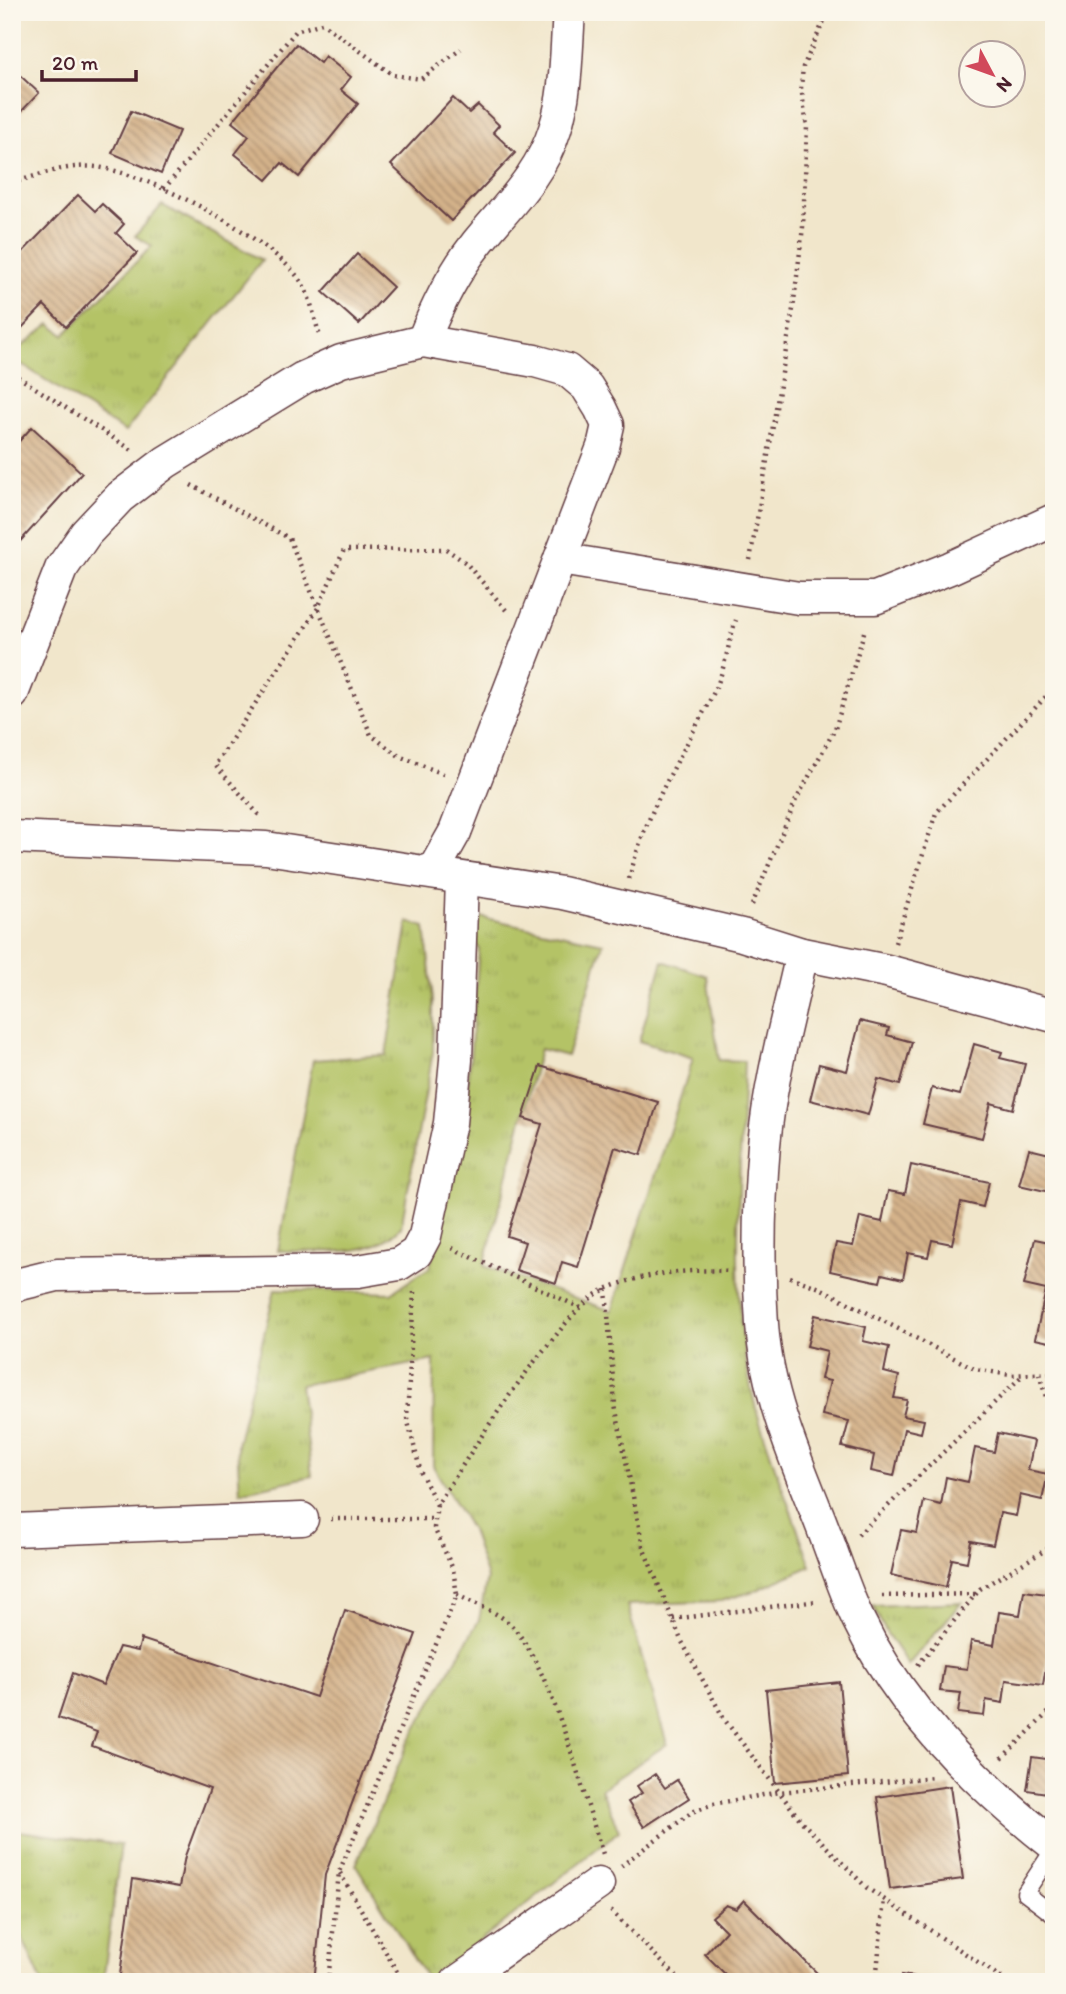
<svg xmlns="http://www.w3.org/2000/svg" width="1066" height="1994" font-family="Itim,sans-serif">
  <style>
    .park { fill: url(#park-tufts); stroke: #7f7148; stroke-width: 2 }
    .building { fill: url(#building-back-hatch) }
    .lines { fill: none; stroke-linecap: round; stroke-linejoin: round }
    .service-casing { stroke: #633d43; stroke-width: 19 }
    .minor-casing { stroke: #633d43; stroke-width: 35 }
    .path { stroke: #633d43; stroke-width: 4.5; stroke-dasharray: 2 5; stroke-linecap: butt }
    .service { stroke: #fff; stroke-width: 16 }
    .minor { stroke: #fff; stroke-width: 32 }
  </style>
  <defs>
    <pattern id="park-tufts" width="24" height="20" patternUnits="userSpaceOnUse" patternTransform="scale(1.75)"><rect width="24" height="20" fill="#b4c366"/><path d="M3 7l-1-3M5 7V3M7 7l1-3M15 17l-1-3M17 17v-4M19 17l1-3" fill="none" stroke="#9ca759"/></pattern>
    <pattern id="building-back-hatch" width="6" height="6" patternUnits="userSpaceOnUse" patternTransform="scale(1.75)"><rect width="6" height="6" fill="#d4b28a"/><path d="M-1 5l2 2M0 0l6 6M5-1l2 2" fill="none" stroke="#ae9071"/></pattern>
  </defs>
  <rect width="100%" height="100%" fill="#fbf7ec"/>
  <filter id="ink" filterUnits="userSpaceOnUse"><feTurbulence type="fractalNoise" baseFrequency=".0143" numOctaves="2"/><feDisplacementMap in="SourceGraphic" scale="14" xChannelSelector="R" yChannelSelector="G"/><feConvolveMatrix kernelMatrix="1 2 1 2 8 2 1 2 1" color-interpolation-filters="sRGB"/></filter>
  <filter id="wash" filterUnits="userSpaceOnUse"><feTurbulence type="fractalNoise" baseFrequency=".00686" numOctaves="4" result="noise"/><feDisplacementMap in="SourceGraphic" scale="28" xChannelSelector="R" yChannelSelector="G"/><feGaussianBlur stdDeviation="1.57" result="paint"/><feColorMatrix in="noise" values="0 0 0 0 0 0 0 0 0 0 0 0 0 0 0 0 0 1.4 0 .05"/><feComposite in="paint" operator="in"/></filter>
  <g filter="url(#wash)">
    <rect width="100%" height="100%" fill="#f1e6cb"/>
    <g class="park">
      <path d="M162,205l100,55 -137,172 -113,-74v-4l38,-30 14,11 88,-89 -17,-10z"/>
      <path d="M480,917l123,26 -36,113 -27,-7 -56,217 128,45 81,-253 -54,-17 24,-80 44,15 12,84 25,1c-3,110 -17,237 11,344 15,54 37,108 56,161l-54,24 -36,11 -94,4 40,139 -66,45 18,42 -190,151 -73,-117 53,-124 70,-121 8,-42 -16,-48 -38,-64 1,-106 -134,25 12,91 -72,16 -3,-47 38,-156 116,4 39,-26 34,-135 15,-182 -7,-19z"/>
      <path d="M408,922l17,5 8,73v52l-32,175c-29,33 -83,23 -123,24l35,-191 73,-5z"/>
      <path d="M962,1602l-54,63 -22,-33 -13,-26z"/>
      <path d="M12,1830l109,15 -18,137h-61l-30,-67z"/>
    </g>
    <g id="blocks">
      <g class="building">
        <path d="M296,44l24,19 5,-7 26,21 -10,13 17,14 -59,73 -17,-14 -15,17 -32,-26 14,-18 -17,-14z"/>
        <path d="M12,68l27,25 -21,22 -6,-5z"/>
        <path d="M453,98l16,15 9,-8 21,20 -6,7 22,21 -64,68 -60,-56z"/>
        <path d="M131,111l48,20 -18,43 -49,-21z"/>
        <path d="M78,195l17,16 7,-7 22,20 -8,9 21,20 -71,74 -22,-22 -30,31 -2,-58 5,-5 -5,-10z"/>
        <path d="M357,254l36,33 -34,37 -36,-32z"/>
        <path d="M32,427l50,46 -66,73 -4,-3v-94z"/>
        <path d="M860,1021l29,7 -2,7 25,7 -12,43 -22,-6 -10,36 -58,-15 9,-36 28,7z"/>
        <path d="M974,1044l28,8 -2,6 25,6 -12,45 -22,-6 -9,35 -59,-14 9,-36 28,7z"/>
        <path d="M540,1066l118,36 -17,53 -26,-8 -37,120 -16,-5 -6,21 -40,-13 9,-28 -18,-6 35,-112 -19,-6z"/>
        <path d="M1029,1149l25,6v38l-35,-8z"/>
        <path d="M911,1165l78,17 -6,25 -22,-5 -9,42 -20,-4 -4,17 -20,-4 -5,26 -21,-5 -2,8 -50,-11 6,-28 17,3 7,-29 22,5 6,-31 17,3z"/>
        <path d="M1035,1239l19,4v100l-19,-4 11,-49 -22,-5z"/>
        <path d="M815,1315l51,12 -3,14 26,6 -5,25 15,4 -5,22 13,2 -4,16 21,4 -3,13 -17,-4 -10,47 -23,-5 3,-16 -32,-8 7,-26 -27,-6 8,-34 -9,-2 6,-28 -20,-5z"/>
        <path d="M998,1433l36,8 -6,29 20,4 -6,26 -22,-5 -4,21 -16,-3 -7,32 -22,-4 -4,21 -15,-3 -6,28 -55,-12 10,-45 16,3 7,-32 17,4 5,-28 22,5 7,-34 19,4z"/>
        <path d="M1024,1591l30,4v55l-5,-1 -6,36 -37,-5 -3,23 -17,-3 -2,16 -26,-3 3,-20 -21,-2 4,-25 23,3 4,-28 23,4 5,-33 21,3z"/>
        <path d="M345,1610l71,24 -91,241 -11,107h-195l14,-103 46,8 6,-31 25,-67 -118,-43 5,-14 -39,-14 15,-45 30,12 16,-38 19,4 3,-12 175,58z"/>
        <path d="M839,1682l9,94 -73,7 -9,-93z"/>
        <path d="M1032,1757l22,3v34l-27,-4z"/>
        <path d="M655,1774l10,14 12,-8 12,18 -45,29 -16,-25 14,-9 -5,-7z"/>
        <path d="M950,1786l13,93 -73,10 -13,-92z"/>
        <path d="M744,1900l82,82h-93l-28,-28 21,-23 -14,-14 14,-12 10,4z"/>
        <path d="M902,1975l35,5v2h-36z"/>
      </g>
    </g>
  </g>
  <g filter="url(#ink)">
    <use href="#blocks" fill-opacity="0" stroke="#633d43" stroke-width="2"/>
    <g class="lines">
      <defs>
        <path id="service" d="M1054,1849l-29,44 29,22"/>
        <g id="minor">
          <path d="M423,341c14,-35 30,-68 54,-98 29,-36 64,-68 78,-114 12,-37 11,-78 14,-117"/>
          <path d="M560,559l239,39h76l75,-30 104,-48"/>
          <path d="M12,694l49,-125 25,-36 34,-36 46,-35 137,-84 38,-17 82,-20 112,20 32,9 20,17 13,21 8,17 -5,22 -148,385 -22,39"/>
          <path d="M12,837l254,11 296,45 180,42 60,19 85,17 167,45"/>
          <path d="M802,954c-14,63 -32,126 -38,191 -5,58 -6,121 -2,179 4,63 29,125 52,182 16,37 27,77 44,113 43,90 118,165 196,226"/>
          <path d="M12,1286l45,-11 301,-4 41,-7 17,-11 9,-17 25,-113 6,-63 6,-181"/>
          <path d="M12,1530l290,-11"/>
          <path d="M457,1982l141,-98"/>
        </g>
      </defs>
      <use href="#service" class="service-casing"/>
      <use href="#minor" class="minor-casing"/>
      <g class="path">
        <path d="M12,183c27,-8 55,-19 84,-16 52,6 175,71 204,113 11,15 14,39 20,56"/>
        <path d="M164,189l132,-158 26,-8 71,52 28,4 40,-30"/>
        <path d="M12,373l120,77"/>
        <path d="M191,485l98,53 82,197 28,21 47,19"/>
        <path d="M750,560l43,-251 10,-82 4,-101 -6,-39 2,-20 25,-55"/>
        <path d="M259,815l-44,-50 103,-157 26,-58 102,-1 20,14 40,47"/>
        <path d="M629,879c19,-74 52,-121 85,-187 11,-22 14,-49 22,-72"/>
        <path d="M752,905l44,-105 39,-71 30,-100"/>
        <path d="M895,943l41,-130 118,-125"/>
        <path d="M452,1248l129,60"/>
        <path d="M790,1277l30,11 155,81 35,6 44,-2"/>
        <path d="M606,1289l9,116 28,142 38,93 43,79 78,103 65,66 141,94"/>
        <path d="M414,1292l-7,126 14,55 16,32"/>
        <path d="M1039,1374l15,49"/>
        <path d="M331,1519h104"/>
        <path d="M858,1535l165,-160"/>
        <path d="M457,1595c16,8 38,16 52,28 42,40 74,172 94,231"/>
        <path d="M882,1596l94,-2"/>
        <path d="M673,1619l145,-18"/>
        <path d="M918,1665l62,-76 74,-44"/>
        <path d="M1002,1758l52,-51"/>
        <path d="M621,1866l71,-54 21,-8 67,-12 154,-15"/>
        <path d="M340,1873l63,109"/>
        <path d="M611,1911l71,71"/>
        <path d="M328,1982l11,-110 118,-277 -4,-26 -19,-41 3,-23c39,-60 73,-116 120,-171 13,-16 31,-38 51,-46 37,-15 82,-19 121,-17"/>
        <path d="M876,1982l8,-83"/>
      </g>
      <use href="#service" class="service"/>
      <use href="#minor" class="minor"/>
    </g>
  </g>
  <rect width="1066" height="1994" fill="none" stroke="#fbf7ec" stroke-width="42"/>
  <g transform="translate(992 74) rotate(131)"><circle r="33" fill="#fbf7ec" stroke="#b4a19f" stroke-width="2"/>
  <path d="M0-5L12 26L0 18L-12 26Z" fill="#d1495b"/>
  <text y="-10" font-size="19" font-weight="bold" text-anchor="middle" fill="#4a1f2b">N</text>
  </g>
  <path d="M42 70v10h94v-10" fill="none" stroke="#4a1f2b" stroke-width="3.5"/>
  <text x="52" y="70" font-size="21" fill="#4a1f2b" stroke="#fbf7ec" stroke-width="5" paint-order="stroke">20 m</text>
</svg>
